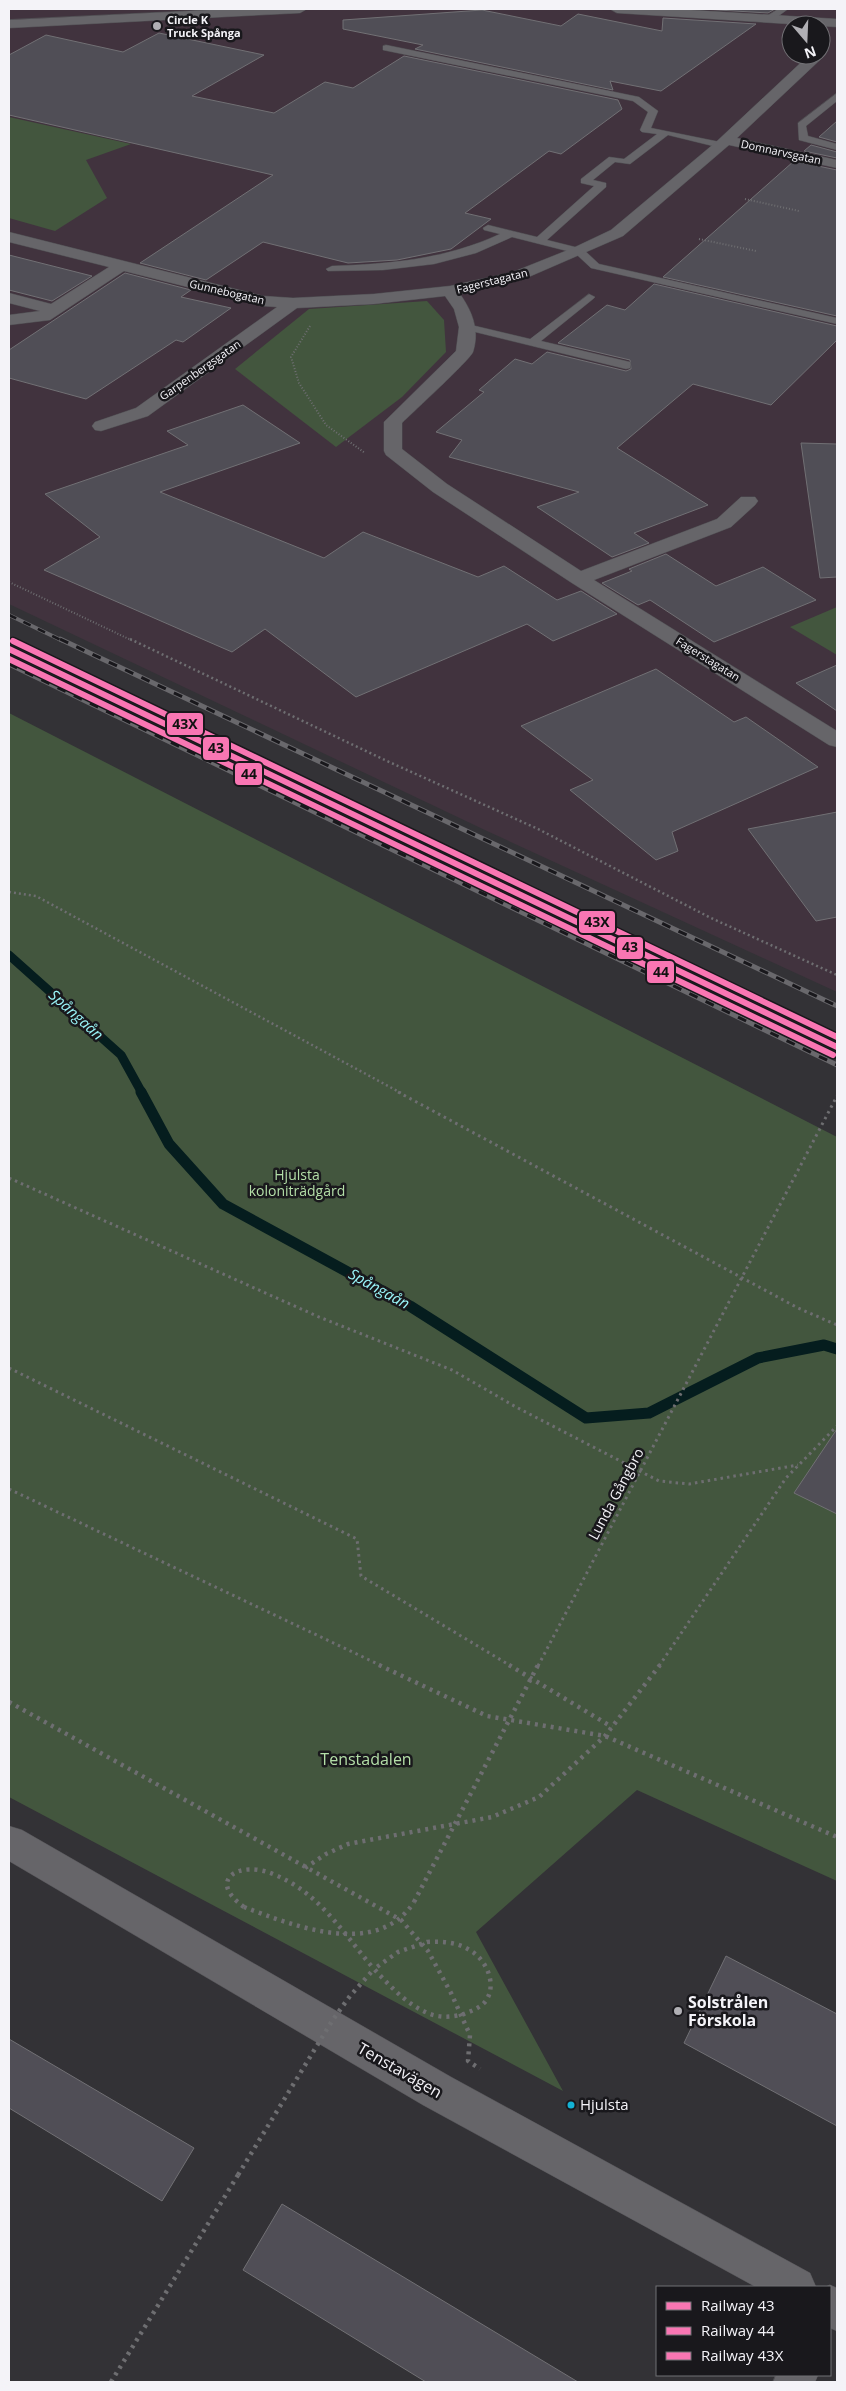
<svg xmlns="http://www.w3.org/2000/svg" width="846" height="2391" font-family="'Open Sans',sans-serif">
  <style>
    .industrial { fill: #41333e; fill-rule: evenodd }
    .green { fill: #43563e }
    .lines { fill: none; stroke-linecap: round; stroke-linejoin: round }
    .stream-far1 { stroke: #051d1e; stroke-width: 9 }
    .stream { stroke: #051d1e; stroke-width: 11 }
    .building { fill: #504e56; stroke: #717074 }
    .service-casing { stroke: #4f4e52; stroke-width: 1 }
    .minor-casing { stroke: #4f4e52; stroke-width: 1 }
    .tertiary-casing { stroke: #4f4e52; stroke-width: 1 }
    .path-far3 { stroke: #6e6e71; stroke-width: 2; stroke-dasharray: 1 2; stroke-linecap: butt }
    .path-far2 { stroke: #6e6e71; stroke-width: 2.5; stroke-dasharray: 2 3; stroke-linecap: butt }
    .path-far1 { stroke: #6e6e71; stroke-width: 3; stroke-dasharray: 2.5 4; stroke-linecap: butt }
    .path { stroke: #6e6e71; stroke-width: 4.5; stroke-dasharray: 3 5; stroke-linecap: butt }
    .service { fill: #666569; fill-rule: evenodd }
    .minor { fill: #666569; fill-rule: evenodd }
    .tertiary { fill: #666569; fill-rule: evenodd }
    .rail-far1-casing { stroke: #69686c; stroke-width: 4 }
    .rail-casing { stroke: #69686c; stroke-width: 5 }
    .rail-far1 { stroke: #19181c; stroke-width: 2.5; stroke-dasharray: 8; stroke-linecap: butt }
    .rail { stroke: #19181c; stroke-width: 3; stroke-dasharray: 9; stroke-linecap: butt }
    .path-bridge-far1 { stroke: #6e6e71; stroke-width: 3; stroke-dasharray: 2.5 4; stroke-linecap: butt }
    .path-bridge { stroke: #6e6e71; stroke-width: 4.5; stroke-dasharray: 3 5; stroke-linecap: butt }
    .rail-1-casing { stroke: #19181c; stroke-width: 9 }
    .rail-2-casing { stroke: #19181c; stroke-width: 9 }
    .rail-3-casing { stroke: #19181c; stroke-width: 9 }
    .rail-1 { stroke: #f976b3; stroke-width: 6 }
    .rail-2 { stroke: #f976b3; stroke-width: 6 }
    .rail-3 { stroke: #f976b3; stroke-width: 6 }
    .poi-dot { fill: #b0afb4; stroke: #19181c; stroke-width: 2 }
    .bus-dot { fill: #13b2d5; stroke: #19181c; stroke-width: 2 }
    .labels { text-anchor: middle; stroke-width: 5; stroke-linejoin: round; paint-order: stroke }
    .far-poi-label { font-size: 11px; font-weight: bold; fill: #f4f3f8; stroke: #19181c; text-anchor: start }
    .far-street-label { font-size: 11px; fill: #f4f3f8; stroke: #19181c }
    .park-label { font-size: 14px; fill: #b4dfa8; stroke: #19181c }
    .street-label { font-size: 14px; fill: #f4f3f8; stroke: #19181c }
    .water-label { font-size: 15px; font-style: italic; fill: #99f4f8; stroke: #19181c }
    .near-bus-label { font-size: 15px; fill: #f4f3f8; stroke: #19181c; text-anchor: start }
    .near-park-label { font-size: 16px; fill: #b4dfa8; stroke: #19181c }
    .near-poi-label { font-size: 16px; font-weight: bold; fill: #f4f3f8; stroke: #19181c; text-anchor: start }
    .near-street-label { font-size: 16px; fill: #f4f3f8; stroke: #19181c }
    .line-badge { stroke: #19181c; stroke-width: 2 }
    .pale-badge-label { font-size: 14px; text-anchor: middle; font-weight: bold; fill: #111 }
  </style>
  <rect width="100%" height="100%" fill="#333236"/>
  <path class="industrial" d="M9,9h828v983l-350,-161 -478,-227zM791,25h30v30h-30z"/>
  <g class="green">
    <path d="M9,117l122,27 -45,16 21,38 -52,33 -46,-13z"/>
    <path d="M427,301l17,19 2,32 -44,45 -66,50 -101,-78 74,-60z"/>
    <path d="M837,607v48l-47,-28z"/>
    <path d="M9,713l828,424v744l-200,-91 -161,142 87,159 -554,-294z"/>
  </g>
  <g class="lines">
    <path class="stream-far1" d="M9,955l112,100 21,38"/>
    <path class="stream" d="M141,1092l28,52 54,60 187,102 176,112 63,-5 109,-55 66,-13 13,4"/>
  </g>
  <g class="building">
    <path d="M701,9h74l-7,4z"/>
    <path d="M482,10l79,16 17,-12 84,17 1,-13 93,6 -95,67 -51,-10 3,9 -198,-41 8,-4 -80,-16v-9z"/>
    <path d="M159,33l105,22 -72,41 82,17 51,-31 28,6 51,-32 214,44 4,9 -61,45 -12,-3 -84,62 26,6 -40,30 -54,11 -49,3 -85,-21 -57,38 -66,-17 133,-88 -264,-60v-60l37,-20 77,17z"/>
    <path d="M837,121v21l-18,-5z"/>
    <path d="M811,145l26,7v6l-33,-7z"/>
    <path d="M794,161l43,9v146l-174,-39z"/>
    <path d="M9,255l83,21 -40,25 -43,-11z"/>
    <path d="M125,273l66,17 -10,7 50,11 -48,34 -7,-2 -90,59 -77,-21v-28z"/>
    <path d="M654,284l183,42v14l-66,65 -78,-21 -76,64 91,57 -74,28 15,10 -37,14 -75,-50 42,-15 -130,-35 13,-17 -26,-8 48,-40 -5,-2 36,-31 17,5 15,-12 79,19 5,-2 -1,-9 -72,-17 49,-38 18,5z"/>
    <path d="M243,405l57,38 -140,49 164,66 39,-26 115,45 26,-11 53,34 24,-9 36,23 -64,27 -26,-17 -171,73 -91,-68 -33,23 -188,-82 56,-33 -55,-43 143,-49 -21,-14z"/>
    <path d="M801,443l36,1v133l-17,1z"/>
    <path d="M666,554l50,32 47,-19 53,33 -102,42 -64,-42 -12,5 -36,-22 30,-12 -3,-2z"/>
    <path d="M837,665v46l-41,-28z"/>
    <path d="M656,669l78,53 12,-5 72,50 -146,65 6,19 -22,9 -86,-70 23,-10 -72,-54z"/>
    <path d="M837,812v105l-21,4 -68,-92z"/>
    <path d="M837,1429v85l-43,-21z"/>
    <path d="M726,1956l111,58v112l-153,-83z"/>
    <path d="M9,2039l185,109 -32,53 -153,-93z"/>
    <path d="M282,2204l296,178h-152l-183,-112z"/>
  </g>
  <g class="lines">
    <defs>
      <g id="service">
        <path d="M778,9h10l-15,11h-6v-4z"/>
        <path d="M386,45l253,52 19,14 -7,17 74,15 1,2 -5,3 -53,-13 -38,29 -15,-2 -22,18 13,3v4l-59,53 36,9 16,15 238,54v6l-246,-56 -16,-15 -63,-16 -36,16 -42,11 -51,6 -55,1 -2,-2 6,-3c59,-2 114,-7 168,-32l-16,-4 -1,-2 5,-3 49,12 57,-51 -13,-3v-4l28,-22 15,2 33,-25 -15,-2 -2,-2 8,-18 -15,-11 -250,-51v-4z"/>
        <path d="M837,93v8l-31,25 2,10 29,8v6l-38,-10 -1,-17z"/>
        <path d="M589,294l6,3 -2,2 -52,42 89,21v6l-4,1 -159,-39 -6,-3 6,-3 63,15z"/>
      </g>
      <g id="minor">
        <path d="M229,9h78l-7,4 -291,15v-8z"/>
        <path d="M610,9h65l162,10v8l-220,-14z"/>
        <path d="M822,52l2,3 -2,3 -85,80 100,22v8l-108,-23 -106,91 -99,43 -64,15c12,17 20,36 13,58 -4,9 -60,60 -71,71v26l45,35 134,87 136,-52 24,-22h14l3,4 -3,4 -24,22 -137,53 243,151v16l-8,-2 -257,-162 -139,-91 -47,-37 -2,-4v-29l72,-71 3,-24 -5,-18 -9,-13 -71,8 -77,4 -149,108 -47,15 -6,-1 -3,-4 3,-4 41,-14 141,-101 -14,-1 -139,-35 -74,49 -41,5v-10l31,-4 -31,-8v-10l42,11 58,-37 -100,-25v-10l254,64 30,2 81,-4 76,-8 63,-14 60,-24 38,-18 105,-88 93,-87h12z"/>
        <path d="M776,2375h42l-3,7h-42z"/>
      </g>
      <g id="tertiary">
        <path d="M9,1826l13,4 429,247 359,196 6,14h-60l-333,-182 -414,-244z"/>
        <path d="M830,2285l7,3v43l-7,-3v-41h-4z"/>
      </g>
    </defs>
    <use href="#service" class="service-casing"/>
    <use href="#minor" class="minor-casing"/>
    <use href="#tertiary" class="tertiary-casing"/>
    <g class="path-far3">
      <path d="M745,199l54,12"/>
      <path d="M699,239l57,12"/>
      <path d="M310,326l-19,31 8,26 27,42 39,28"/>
      <path d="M9,582l124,59"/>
    </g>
    <g class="path-far2">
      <path d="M130,639l257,122 151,68 173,89 126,57"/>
      <path d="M9,892l27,4 365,197"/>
    </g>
    <g class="path-far1">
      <path d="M398,1092l400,216 39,17"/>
      <path d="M9,1178l310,139 133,53 64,37 143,74 30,3 109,-19"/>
      <path d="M9,1368l348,171 4,37 150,90"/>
      <path d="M9,1489l373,177"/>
      <path d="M659,1666l127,-188 51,-52"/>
    </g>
    <g class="path">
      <path d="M379,1665l108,51 118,20 232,101"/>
      <path d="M509,1665l103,62"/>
      <path d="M9,1702l392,218 27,31 23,42 19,42 -2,26 12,8"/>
      <path d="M305,1868l21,-14 22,-10 144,-27 47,-20 66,-61 55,-71"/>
      <path d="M244,1907c50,19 133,52 170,-5"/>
      <path d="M111,2382l127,-207"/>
    </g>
    <use href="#service" class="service"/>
    <use href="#minor" class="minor"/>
    <use href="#tertiary" class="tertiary"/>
    <defs>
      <path id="rail-far1" d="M9,615l54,26"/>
      <g id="rail">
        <path d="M60,639l777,367"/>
        <path d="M9,664l828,401"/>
      </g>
    </defs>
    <use href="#rail-far1" class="rail-far1-casing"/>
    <use href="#rail" class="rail-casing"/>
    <use href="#rail-far1" class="rail-far1"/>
    <use href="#rail" class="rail"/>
    <path class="path-bridge-far1" d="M538,1666l299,-570"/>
    <g class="path-bridge">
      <path d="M414,1902l124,-237"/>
      <path d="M244,1907c-38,-27 -5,-47 29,-33 46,18 70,59 101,95"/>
      <path d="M427,1942c15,-1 31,0 44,9 17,10 27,37 13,52 -6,6 -13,8 -20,11 -11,3 -23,4 -34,0 -23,-9 -39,-27 -56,-45l24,-17z"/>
      <path d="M238,2175l94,-154 18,-25 24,-27"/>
    </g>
    <defs>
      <path id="rail-1" d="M9,649l828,398"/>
      <path id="rail-2" d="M9,659l824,396"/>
      <path id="rail-3" d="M13,641l824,396"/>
    </defs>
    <use href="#rail-1" class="rail-1-casing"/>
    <use href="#rail-2" class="rail-2-casing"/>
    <use href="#rail-3" class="rail-3-casing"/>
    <use href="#rail-1" class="rail-1"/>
    <use href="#rail-2" class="rail-2"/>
    <use href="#rail-3" class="rail-3"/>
  </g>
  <g class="poi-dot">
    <circle cx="157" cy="26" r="5"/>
    <circle cx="678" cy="2011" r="5"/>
  </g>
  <circle class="bus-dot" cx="571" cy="2105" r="4.5"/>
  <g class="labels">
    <g class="far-poi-label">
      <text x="167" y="24">Circle K<tspan x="167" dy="13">Truck Spånga</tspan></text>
    </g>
    <g class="far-street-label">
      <text transform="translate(781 152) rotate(12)" y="4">Domnarvsgatan</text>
      <text transform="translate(492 281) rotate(-14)" y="4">Fagerstagatan</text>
      <text transform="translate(227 292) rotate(13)" y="4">Gunnebogatan</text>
      <text transform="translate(200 370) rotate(-35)" y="4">Garpenbergsgatan</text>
      <text transform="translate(708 659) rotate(32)" y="4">Fagerstagatan</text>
    </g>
    <g class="park-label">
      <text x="297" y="1180">Hjulsta<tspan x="297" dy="16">koloniträdgård</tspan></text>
    </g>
    <g class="street-label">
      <text transform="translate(616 1494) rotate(-62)" y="5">Lunda Gångbro</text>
    </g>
    <g class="water-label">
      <text transform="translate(76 1015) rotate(42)" y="5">Spångaån</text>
      <text transform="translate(379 1289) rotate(29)" y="5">Spångaån</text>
    </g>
    <g class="near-bus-label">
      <text x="580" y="2110">Hjulsta</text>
    </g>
    <g class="near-park-label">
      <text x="366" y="1765">Tenstadalen</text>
    </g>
    <g class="near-poi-label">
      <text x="688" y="2008">Solstrålen<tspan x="688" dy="18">Förskola</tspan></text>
    </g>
    <g class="near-street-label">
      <text transform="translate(400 2070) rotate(30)" y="6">Tenstavägen</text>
    </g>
  </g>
  <g class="line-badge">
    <rect x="166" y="712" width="38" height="24" rx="5" fill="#f976b3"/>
    <rect x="202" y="736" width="28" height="25" rx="5" fill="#f976b3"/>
    <rect x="234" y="762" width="29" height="24" rx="5" fill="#f976b3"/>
    <rect x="578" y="910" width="38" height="24" rx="5" fill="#f976b3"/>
    <rect x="616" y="936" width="28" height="24" rx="5" fill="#f976b3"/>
    <rect x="646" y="960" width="29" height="24" rx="5" fill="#f976b3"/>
  </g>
  <g class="pale-badge-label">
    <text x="185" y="729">43X</text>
    <text x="216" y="753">43</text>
    <text x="249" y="779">44</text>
    <text x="597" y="927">43X</text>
    <text x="630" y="952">43</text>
    <text x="661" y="977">44</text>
  </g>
  <rect width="846" height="2391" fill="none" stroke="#f4f3f8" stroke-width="20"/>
  <rect x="656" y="2286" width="175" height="90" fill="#19181c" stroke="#717074"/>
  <rect x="666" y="2302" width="25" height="8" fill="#f976b3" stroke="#717074"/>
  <text x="701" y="2311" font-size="15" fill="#f4f3f8">Railway 43</text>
  <rect x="666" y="2327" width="25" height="8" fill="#f976b3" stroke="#717074"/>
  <text x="701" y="2336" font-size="15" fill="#f4f3f8">Railway 44</text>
  <rect x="666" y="2352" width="25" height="8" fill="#f976b3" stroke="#717074"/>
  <text x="701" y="2361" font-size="15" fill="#f4f3f8">Railway 43X</text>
  <g transform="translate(806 40) rotate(161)"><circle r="24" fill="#19181c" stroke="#717074"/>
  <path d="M0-4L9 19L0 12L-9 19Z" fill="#b0afb4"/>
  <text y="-8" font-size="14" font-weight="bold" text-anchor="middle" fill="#f4f3f8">N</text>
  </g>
</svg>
